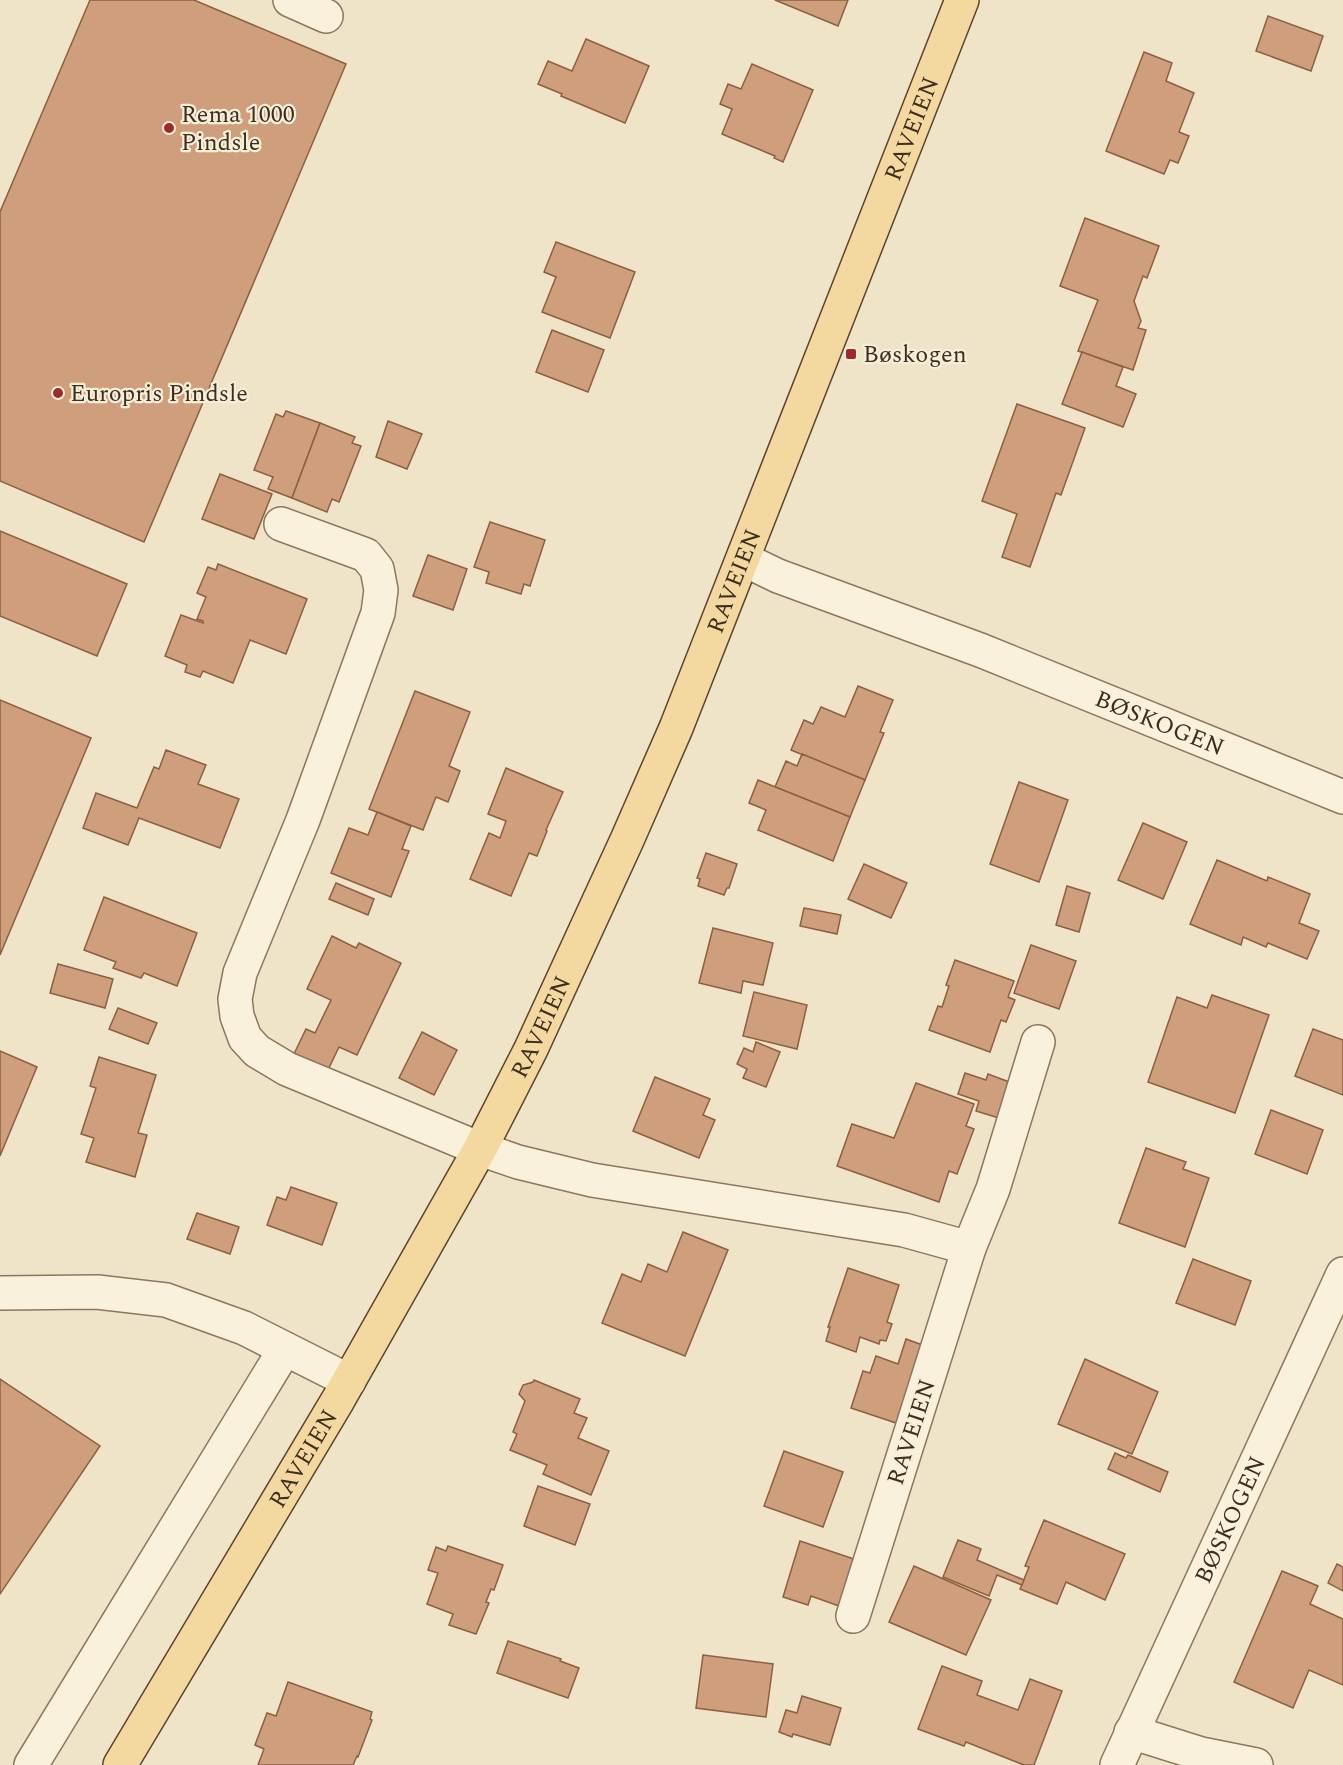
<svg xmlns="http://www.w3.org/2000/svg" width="1343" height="1765" font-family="Spectral,serif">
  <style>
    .building { fill: #cf9f7d; stroke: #8d5f41; stroke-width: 1.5 }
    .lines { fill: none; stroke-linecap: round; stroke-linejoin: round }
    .minor-casing { stroke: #8d765c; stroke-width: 36 }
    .major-casing { stroke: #5b4430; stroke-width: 36 }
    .minor { stroke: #faf1dc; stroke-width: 33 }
    .major { stroke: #f3d9a0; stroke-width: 33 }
    .poi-dot { fill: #9e2a2b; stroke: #f7eed8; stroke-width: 2 }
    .labels { text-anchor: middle; stroke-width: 4.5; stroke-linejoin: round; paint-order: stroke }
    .poi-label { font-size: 24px; fill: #3d2e20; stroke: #f7eed8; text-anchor: start }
    .street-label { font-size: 24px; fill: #3d2e20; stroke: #f7eed8 }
  </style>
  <rect width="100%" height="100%" fill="#f0e4c8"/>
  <g class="building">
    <path d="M90,0h104l152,64 -202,478 -144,-61v-269z"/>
    <path d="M775,0h73l-10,26z"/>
    <path d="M1268,16l55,20 -12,35 -55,-20z"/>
    <path d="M586,39l63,27 -24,57 -64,-27 1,-2 -24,-10 10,-23 24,10z"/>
    <path d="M1144,52l28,11 -6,18 28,12 -15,39 10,4 -11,27 -8,-3 -6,14 -58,-23z"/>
    <path d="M752,64l61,26 -30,72 -9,-4 1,-2 -53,-22 10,-25 -12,-5 8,-20 13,5z"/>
    <path d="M1085,218l74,28 -12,32 -4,-2 -9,25 7,20 -3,7 8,2 -13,40 -55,-19 20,-51 -38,-14z"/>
    <path d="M556,242l79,30 -25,66 -68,-26 14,-35 -12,-5z"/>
    <path d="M552,330l52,20 -16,42 -52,-20z"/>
    <path d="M1082,352l41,15 -7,19 20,8 -13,33 -61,-23z"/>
    <path d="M1017,404l68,24 -24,67 -5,-2 -26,74 -28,-10 15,-43 -35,-13z"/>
    <path d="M286,411l34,12 -28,75 -24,-9 5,-12 -19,-7 22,-56 7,3z"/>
    <path d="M388,421l34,13 -15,35 -31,-12z"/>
    <path d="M320,423l35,14 -3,6 9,3 -22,56 -7,-3 -5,13 -35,-14z"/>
    <path d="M220,474l52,20 -18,45 -52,-20z"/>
    <path d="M490,522l55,18 -15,46 -6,-2 -3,10 -35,-11 3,-11 -15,-5z"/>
    <path d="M0,531l127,53 -30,72 -97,-40z"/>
    <path d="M428,555l39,14 -14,41 -40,-14z"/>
    <path d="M218,564l89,35 -21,55 -36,-14 -17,43 -30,-12 -3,6 -15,-5 2,-7 -22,-9 16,-41 22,8v-2l-6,-2 9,-22 -9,-4 11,-26 8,3z"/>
    <path d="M858,686l35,14 -13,32 4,1 -19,47 -74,-30 13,-30 9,4 8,-17 24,10z"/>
    <path d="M415,691l55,21 -21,54 11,5 -12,31 -12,-5 -13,33 -54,-21z"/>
    <path d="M0,700l91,38 -91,217z"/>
    <path d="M166,750l40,15 -8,19 41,15 -19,49 -81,-30 -11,27 -45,-17 13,-35 41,15 17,-41 5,2z"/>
    <path d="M802,754l63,26 -15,37 -75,-30 11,-26 11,5z"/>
    <path d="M506,768l57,24 -17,38 1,1 -10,25 -8,-3 -18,43 -41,-17 19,-46 11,5 6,-17 -18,-7z"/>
    <path d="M758,780l92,37 -17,44 -75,-31 8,-20 -17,-7z"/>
    <path d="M1019,782l49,18 -29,82 -49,-18z"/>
    <path d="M377,812l34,14 -9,23 7,2 -18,46 -60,-24 18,-45 19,7z"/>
    <path d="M1143,823l44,19 -24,57 -45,-19z"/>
    <path d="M706,853l31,11 -8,24h-2l-3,7 -26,-9 2,-7 -3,-1z"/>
    <path d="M1217,860l50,21 1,-4 42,17 -11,29 20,8 -12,28 -39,-16 -2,4 -23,-10 -2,8 -51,-21z"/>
    <path d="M864,864l43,19 -16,35 -43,-19z"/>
    <path d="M336,883l38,16 -6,16 -39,-16z"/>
    <path d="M1067,886l23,7 -11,39 -23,-7z"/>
    <path d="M104,897l93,36 -20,53 -33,-13 -3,5 -28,-10 3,-6 -32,-12z"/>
    <path d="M804,908l37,7 -4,19 -37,-8z"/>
    <path d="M713,928l60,15 -10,42 -20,-4 -2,12 -42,-10z"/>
    <path d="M332,936l24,12 3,-5 42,20 -44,92 -18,-8 -11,23 -34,-16 12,-25 9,4 16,-33 -24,-11z"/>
    <path d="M1031,945l45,16 -17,48 -45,-16z"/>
    <path d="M955,960l59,21 -6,16 7,3 -9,22 -5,-2 -11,32 -61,-22 9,-24 4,1 7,-21 -3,-1z"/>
    <path d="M58,964l55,15 -8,29 -55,-15z"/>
    <path d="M754,992l53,13 -10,44 -54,-13z"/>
    <path d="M1212,995l57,20 -34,98 -87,-31 29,-85 30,11z"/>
    <path d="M118,1008l39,15 -9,21 -39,-15z"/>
    <path d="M1313,1029l30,11v55l-48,-19z"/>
    <path d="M422,1032l35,18 -23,45 -35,-17z"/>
    <path d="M756,1042l24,10 -14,35 -23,-9 4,-9 -10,-5 7,-16 9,4z"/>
    <path d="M0,1051l37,16 -37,89z"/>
    <path d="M99,1057l57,18 -18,58 9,2 -12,42 -49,-15 8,-24 -13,-4 15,-46 -6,-2z"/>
    <path d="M965,1073l21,7 2,-6 24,9 -13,35 -23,-7 3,-10 -21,-7z"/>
    <path d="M655,1077l55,22 -7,16 12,5 -16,38 -66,-27z"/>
    <path d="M916,1083l58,21 -8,22 8,3 -17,45 -8,-3 -10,31 -102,-36 15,-42 42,14z"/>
    <path d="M1271,1110l52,20 -16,44 -52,-20z"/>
    <path d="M1146,1148l40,14 -3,7 26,9 -24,69 -66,-24z"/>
    <path d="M291,1187l46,16 -15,42 -55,-20 10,-28 9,3z"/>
    <path d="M197,1213l42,14 -9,27 -43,-15z"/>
    <path d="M683,1232l45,18 -43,106 -83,-33 20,-49 19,8 7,-18 19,8z"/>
    <path d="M1193,1259l58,22 -16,44 -59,-22z"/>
    <path d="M848,1268l51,17 -12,37 5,2 -6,17 -6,-1 -1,4 -19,-7 -4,15 -30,-11 4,-14h-2z"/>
    <path d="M906,1339l22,8 -32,76 -45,-15 12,-37 7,2 6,-17 22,8z"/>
    <path d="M1085,1359l73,33 -26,62 -74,-30z"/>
    <path d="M0,1379l100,67 -100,148z"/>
    <path d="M534,1380l46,19 -6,14 13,5 -9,20 31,13 -18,44 -48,-21 4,-9 -37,-15 7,-16 -4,-2 12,-31 -6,-7 4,-9 10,-3z"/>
    <path d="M784,1451l59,21 -20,55 -59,-21z"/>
    <path d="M1115,1453l11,5 2,-3 40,17 -8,20 -52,-23z"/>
    <path d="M538,1486l52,18 -15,41 -51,-19z"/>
    <path d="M1044,1520l81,34 -20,46 -39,-18 -9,22 -37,-15 9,-22 -4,-1z"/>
    <path d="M958,1540l23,9 -4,11 47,20 -2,5 -25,-10 -8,21 -46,-19z"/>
    <path d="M800,1541l54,18 -15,47 -28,-10 -3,9 -25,-8z"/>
    <path d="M448,1546l55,19 -9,25 -3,-1 -5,13 3,1 -13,31 -27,-9 4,-11 -26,-10 11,-31 -10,-3 8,-23 10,4z"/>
    <path d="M1337,1564l6,3v24l-15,-8z"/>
    <path d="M914,1566l77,34 -25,55 -77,-33z"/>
    <path d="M1282,1571l36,15 -8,18 33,15v66l-34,-15 -16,38 -59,-26z"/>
    <path d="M508,1641l53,18 -1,2 19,7 -11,30 -71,-25z"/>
    <path d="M703,1655l70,9 -7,53 -70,-9z"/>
    <path d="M942,1666l40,15 -5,14 41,15 12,-31 32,12 -28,74h-10l-58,-23 -2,4 -46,-17z"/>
    <path d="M288,1682l84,30 -2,7 2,1 -14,37 -1,-1 -4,9h-95l6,-16 -9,-4 12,-32 9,3z"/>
    <path d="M802,1696l39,12 -11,37 -37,-11 -1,3 -13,-5 7,-22 11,3z"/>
  </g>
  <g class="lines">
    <defs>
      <g id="minor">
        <path d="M290,0l36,16"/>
        <path d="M281,524l85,31 11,14 4,21 -3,23 -75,207 -63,153 -5,26 2,17 8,22 12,13 30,18 193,80 38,13 74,18 312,50 65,18 -116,368"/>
        <path id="s1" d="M743,559l35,17 202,74 363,147"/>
        <path d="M969,1248l24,-59 45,-147"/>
        <path d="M0,1293l97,-1 69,8 78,28 105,53"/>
        <path d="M1131,1732l70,22 55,11"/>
        <path d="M31,1765l254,-416"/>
        <path id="s2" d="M1117,1765l226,-491"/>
      </g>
      <g id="major">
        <path id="s3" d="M120,1765l218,-365 142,-251 51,-100 96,-209 49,-112 286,-728"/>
      </g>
    </defs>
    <use href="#minor" class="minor-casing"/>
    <use href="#major" class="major-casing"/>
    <use href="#minor" class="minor"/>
    <use href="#major" class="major"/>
  </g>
  <g class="poi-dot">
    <circle cx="169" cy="128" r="6"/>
    <rect x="845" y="348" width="12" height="12" rx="3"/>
    <circle cx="58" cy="393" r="6"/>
  </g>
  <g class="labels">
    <g class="poi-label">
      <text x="181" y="122">Rema 1000<tspan x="181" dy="28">Pindsle</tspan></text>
      <text x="863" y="362">Bøskogen</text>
      <text x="70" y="401">Europris Pindsle</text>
    </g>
    <g class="street-label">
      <text dy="8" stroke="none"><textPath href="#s3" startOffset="1822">RAVEIEN</textPath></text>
      <text dy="8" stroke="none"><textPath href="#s3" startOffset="1336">RAVEIEN</textPath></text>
      <text dy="8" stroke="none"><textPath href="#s1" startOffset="448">BØSKOGEN</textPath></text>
      <text dy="8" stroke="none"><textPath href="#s3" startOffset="850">RAVEIEN</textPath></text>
      <text transform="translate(911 1432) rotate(-72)" y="8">RAVEIEN</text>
      <text dy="8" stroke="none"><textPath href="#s3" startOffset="357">RAVEIEN</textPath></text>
      <text dy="8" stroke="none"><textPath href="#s2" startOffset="270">BØSKOGEN</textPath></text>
    </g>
  </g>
</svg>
